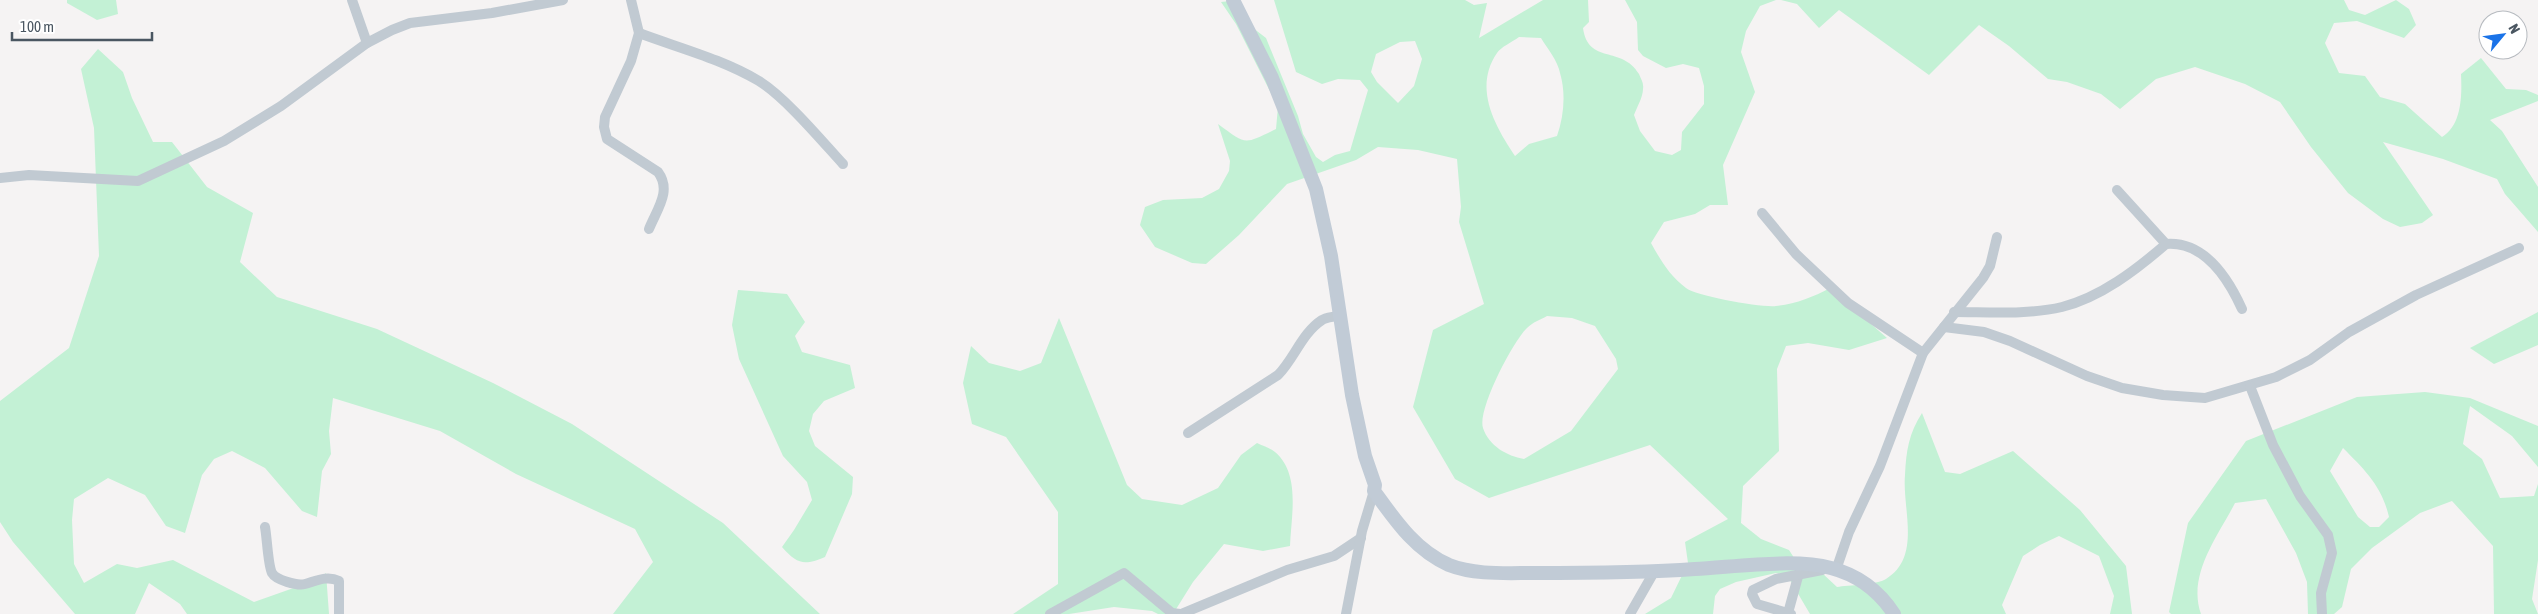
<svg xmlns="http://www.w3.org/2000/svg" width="2538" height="614" font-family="'Asap Condensed',sans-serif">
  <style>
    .green { fill: #c3f1d5; fill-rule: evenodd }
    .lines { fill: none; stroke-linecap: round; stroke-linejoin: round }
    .minor { stroke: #c1cad2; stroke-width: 10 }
    .secondary { stroke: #c1cbd6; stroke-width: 14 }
  </style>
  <rect width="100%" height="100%" fill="#f5f3f3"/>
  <g class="green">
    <path d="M67,0h49l2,14 -21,6 -30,-17z"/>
    <path d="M1274,0h191l9,5 13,-2 -8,35 64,-38h45l1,22 -6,6c5,37 39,17 56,46 2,5 5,9 4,15 0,8 -6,18 -9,26l6,16 15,20 17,4 9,-5 1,-18 22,-28v-18l-5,-18 -16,-4 -17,4 -23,-12 -5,-6 -1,-28 -12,-22h151l-16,6 -14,25 -5,21 14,40 -32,73 5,40h-18l-15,9 -31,8 -13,21c10,18 19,33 35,45 10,8 77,20 90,18 20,-2 37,-9 54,-18l57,50 -38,12 -41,-7 -22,3 -9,23 2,82 -36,35 -2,37 20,16 28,11 11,17 22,6 15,14c11,-2 40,-2 49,-8 36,-22 16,-70 19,-104 1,-24 4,-42 17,-62l23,59 15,2 53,-23 67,59 46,56 6,48h-22l4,-18 -15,-40 -40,-20 -19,9 -17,11 -21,49 4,9h-196l-23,-39 -11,-2 -40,9 -16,7 -5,7 -2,18h-68l26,-16 17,-35 -3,-21 43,-23 -78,-74 -161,53 -34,-19 -42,-72 20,-77 51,-26 -25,-82 2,-15 -4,-48 -39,-9 -40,-3 -22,13 -69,24 -48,51 -33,29 -14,-1 -37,-16 -15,-22 5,-18 18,-7 39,-2 17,-9 10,-18 1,-10 -12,-37c29,21 25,21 58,5l2,-22 -42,-83 -15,-22 9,-1 14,20 22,17 32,78 5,18 13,23 7,5 12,-7 15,-4 18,-61 -8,-10 -22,-1 -16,5 -26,-12zM1519,37l22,1c6,10 17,23 19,35 6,20 4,43 -3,63l-28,8 -14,12c-20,-30 -42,-68 -18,-103 4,-6 15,-11 22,-16zM1415,41l7,18 -8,27 -16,17 -21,-21 -6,-10 5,-18 24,-12zM1547,316l25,2 23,8 21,33 2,10 -47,62 -47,28c-17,-3 -35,-13 -41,-31 -6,-18 30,-87 44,-100 6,-6 13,-8 20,-12z"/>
    <path d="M1781,0h563l5,10 16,5 31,-15 13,9 7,16 -12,13 -47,-17 -23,2 -9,20 14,30 26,3 15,21 25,7 37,33c20,-12 20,-42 19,-63l20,-16 25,31 20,1 12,5v6l-48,19 12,11 36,56v45l-33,-38 -8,-15 -54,-20 -60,-17 50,73 -11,8 -22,4 -17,-8 -35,-26 -37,-46 -31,-45 -35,-18 -50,-17 -39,12 -36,30 -19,-15 -34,-12 -19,-3 -39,-33 -30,-21 -50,50 -90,-65 -20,18 -22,-24z"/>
    <path d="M98,49l25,23 9,26 21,44h19l35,45 46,26 -13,49 37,35 100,32 116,54 79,41 151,99 97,91h-207l40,-52 -18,-33 -119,-55 -76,-43 -107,-33 -4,33 2,23 -9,17 -5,46 -15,-6 -37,-43 -33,-17 -18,8 -12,16 -17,58 -19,-7 -21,-31 -37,-17 -34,21 -2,21 2,44 10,19 33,-19 20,4 36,-8 81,42 65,-23 7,-6 3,41h-142l-7,-10 -31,-21 -14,31h-60l-62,-72 -13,-20v-121l69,-53 30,-92 -5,-128 -13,-59z"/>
    <path d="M738,290l49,4 18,28 -10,14 7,16 48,13 5,23 -31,13 -11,13 -4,17 6,15 38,31 -1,17 -27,63c-21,9 -28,7 -43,-10l12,-17 18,-30 -5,-18 -24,-26 -44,-97 -7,-34z"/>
    <path d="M2538,312v33l-44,19 -24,-16z"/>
    <path d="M1059,318l68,167 15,14 40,6 36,-17 23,-33 16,-12c6,3 13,5 18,9 26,22 16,65 15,94l-27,5 -39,-7 -31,38 -20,32h-15l-6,-3 -38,-4 -45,7h-56l45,-30v-72l-52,-75 -34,-13 -9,-41 8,-37 18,17 31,8 21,-8z"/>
    <path d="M2425,392l45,6 68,28v41l-26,-31 -42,-30 -7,38 19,15 18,39 34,-2 4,-12v76l-6,39 6,15h-44l-1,-68 -41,-45 -32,12 -48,35 -21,21 -9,38 -8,7h-26l-1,-32 -11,-29 -30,-54 -31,4c-17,33 -48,72 -34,111h-30l-2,-2 19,-89 58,-82 111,-44zM2343,448c21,21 39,38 46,69l-10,10h-9l-12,-10 -28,-46z"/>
  </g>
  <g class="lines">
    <g class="minor">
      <path d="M352,0l15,43"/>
      <path d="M631,0l8,33 -8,28 -26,56 -1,10 3,12 51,33c14,19 -1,37 -9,57"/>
      <path d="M639,33c40,15 83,26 120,48 27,17 62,59 84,83"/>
      <path d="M0,178l29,-3 109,6 86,-40 57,-35 86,-63 25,-13 18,-7 82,-10 71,-13"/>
      <path d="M2117,190l49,54"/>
      <path d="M1762,213l34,41 52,49 75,50"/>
      <path d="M1954,312c35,0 74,3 108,-5 39,-10 74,-37 104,-63 39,-3 62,34 76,65"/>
      <path d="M1944,327l40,5 26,9 77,35 35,12 41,7 42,3 71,-21 34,-17 39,-28 67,-37 103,-47"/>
      <path d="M2250,386l23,59 27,51 28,39 4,18 -11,40 1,21"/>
      <path d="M1188,433l90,-58c16,-16 24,-42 44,-55 4,-3 13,-3 18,-5"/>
      <path d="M265,527c2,10 3,39 7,46 4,7 25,13 33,11 11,-3 22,-9 34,-3v33"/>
      <path d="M1836,570l13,-38 31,-66 43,-113 60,-75 7,-12 7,-29"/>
      <path d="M1788,613l11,-40"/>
      <path d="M1050,614l74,-41 48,40 8,1"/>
      <path d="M1181,614l106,-44 47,-14 27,-18"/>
      <path d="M1346,614l16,-83 12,-40"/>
      <path d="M1630,614l24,-42"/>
      <path d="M1791,614l-34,-10 -5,-10 1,-4 23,-11 46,-9"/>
    </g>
    <path class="secondary" d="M1233,0l39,78 44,111 15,67 21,139 13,61 10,29 -1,6c21,29 41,59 75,74 25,10 57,8 83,8 54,0 108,0 163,-4 39,-2 100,-11 136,-1 27,7 48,23 63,46"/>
  </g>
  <g transform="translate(2503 35) rotate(61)"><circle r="24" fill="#ffffff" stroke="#b7bbc0"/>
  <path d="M0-4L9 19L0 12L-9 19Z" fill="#1a73e8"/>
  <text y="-8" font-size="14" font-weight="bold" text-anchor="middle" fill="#4a5661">N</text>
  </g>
  <path d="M12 32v8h140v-8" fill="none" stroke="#4a5661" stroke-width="2.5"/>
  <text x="20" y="32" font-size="15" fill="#4a5661" stroke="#ffffff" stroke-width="4" paint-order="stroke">100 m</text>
</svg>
